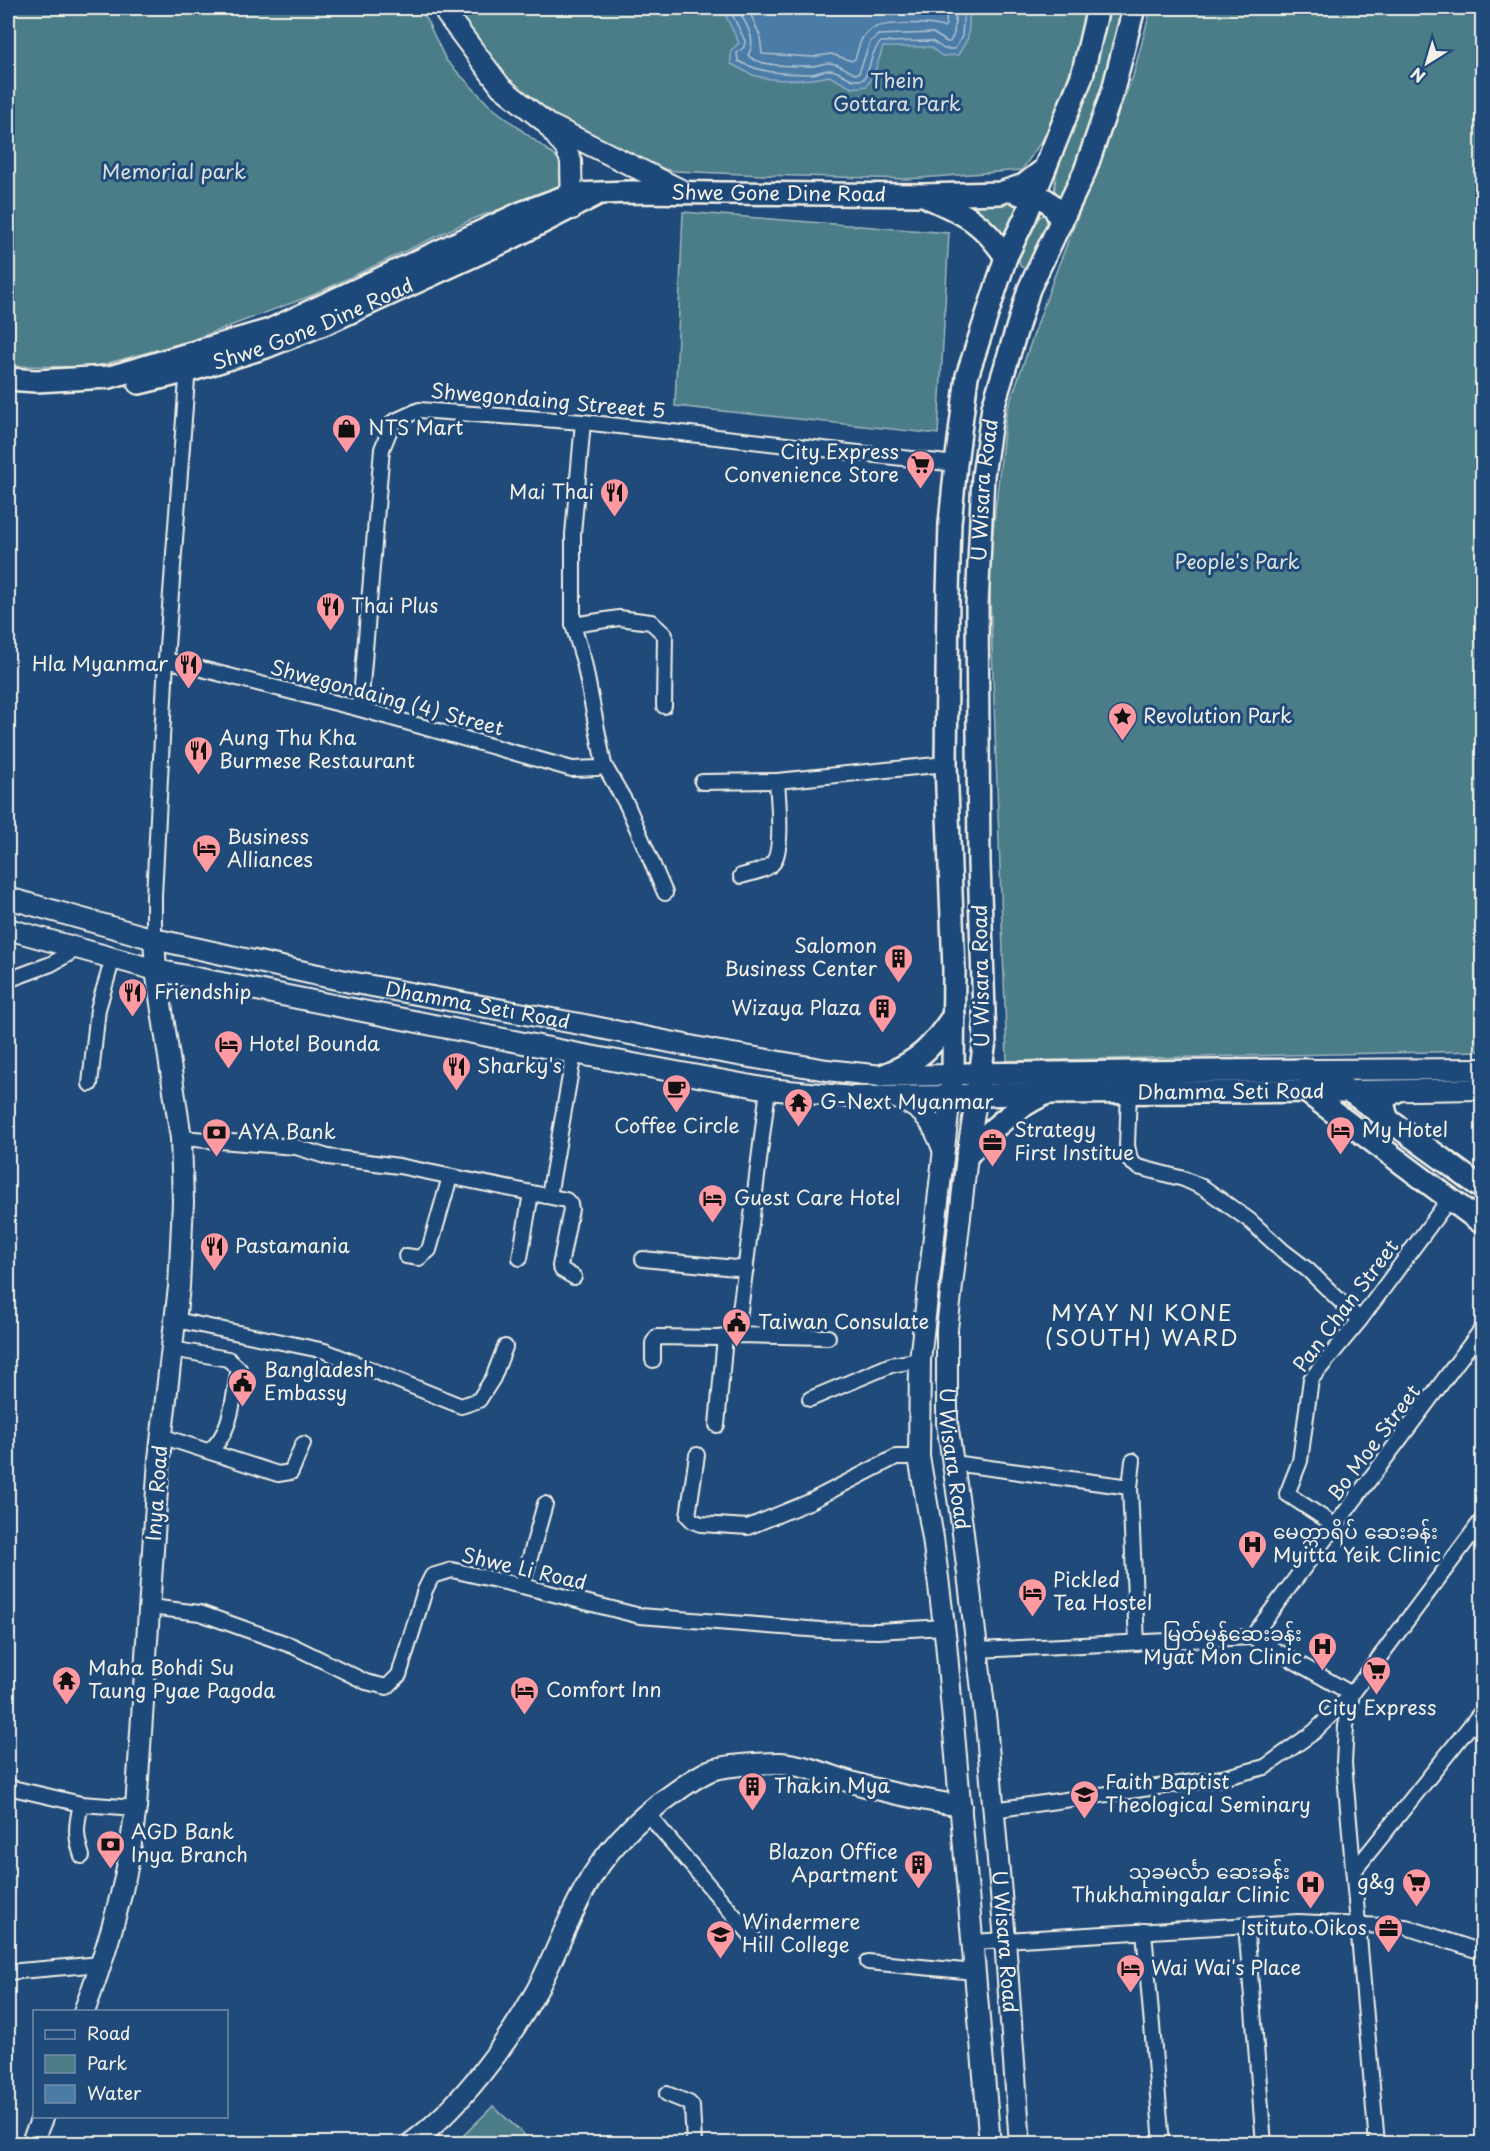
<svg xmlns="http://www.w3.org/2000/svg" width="1490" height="2151" font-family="'Playpen Sans','Noto Sans Myanmar',sans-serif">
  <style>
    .green { fill: #4c7d89; stroke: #a0b7b8; stroke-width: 1.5 }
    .water { fill: #4b7ca8; stroke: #8fabc2; stroke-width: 1.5 }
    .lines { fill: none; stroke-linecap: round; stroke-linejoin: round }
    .shore { stroke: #b0c2ce; stroke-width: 1.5 }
    .minor-casing { stroke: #f4f1e8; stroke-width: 18 }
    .secondary-casing { stroke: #f4f1e8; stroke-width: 24 }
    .primary-casing { stroke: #f4f1e8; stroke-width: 26 }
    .minor { stroke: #1f4a7a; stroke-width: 14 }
    .secondary { stroke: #1f4a7a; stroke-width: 20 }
    .primary { stroke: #1f4a7a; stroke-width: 21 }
    .labels { text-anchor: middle; stroke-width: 6; stroke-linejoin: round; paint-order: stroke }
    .park-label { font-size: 20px; fill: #dbe0da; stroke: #1f4a7a }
    .street-label { font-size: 20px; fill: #f4f1e8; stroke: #1f4a7a }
    .poi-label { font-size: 20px; fill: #f4f1e8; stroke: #1f4a7a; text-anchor: start }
    .quarter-label { font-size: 22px; letter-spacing: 1.5px; fill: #f4f1e8; stroke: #1f4a7a }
  </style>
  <rect width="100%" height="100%" fill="#1f4a7a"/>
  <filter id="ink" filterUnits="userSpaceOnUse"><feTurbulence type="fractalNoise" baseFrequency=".0167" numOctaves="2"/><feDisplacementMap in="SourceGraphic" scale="12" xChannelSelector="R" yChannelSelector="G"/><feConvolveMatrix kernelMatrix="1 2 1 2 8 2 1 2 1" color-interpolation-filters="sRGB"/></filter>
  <g filter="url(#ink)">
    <g class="green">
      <path d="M8,8h413l25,52 43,45 71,55 -1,28 -84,30 -162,77 -121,45 -98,27 -86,-1z"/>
      <path d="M454,8h635l-5,24 -35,98 -27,40 -114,9 -146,-4 -88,-4 -89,-18 -48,-41 -74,-83z"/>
      <path d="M1107,8h20l-15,56 -49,136 -9,-5 2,-21z"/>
      <path d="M1151,8h331v1043l-475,10 -18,-495 17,-153 48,-136 79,-201z"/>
      <path d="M1010,197l14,5 -16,42 -35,-41z"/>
      <path d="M683,212l266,21 -11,201 -263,-28z"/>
      <path d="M1043,215l6,1 4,7 -26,47 -7,-4 -1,-7 18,-40z"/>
      <path d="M493,2106l39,36 -1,1h-75z"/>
    </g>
    <path class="water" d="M722,8h248l-2,30 -10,17 -16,1 -11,-9h-48l-9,27 -7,12 -15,2 -23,-12c-19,5 -57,6 -76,-1 -8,-3 -15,-8 -22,-11v-14l8,-7z"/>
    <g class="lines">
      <g class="shore">
        <path d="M729,8l16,33 -1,6 -7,6 1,8c25,13 45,12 73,13 6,0 12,-4 18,-4 14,0 20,14 35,9 7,-11 7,-29 17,-37l51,-1 12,8h11l7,-13 2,-28"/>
        <path d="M737,8c8,14 21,31 11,47 9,12 47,11 63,11 6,0 12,-3 18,-3 10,0 18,7 26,11l4,-1 11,-31 8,-7 55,-2 14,9h3l4,-8 2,-26"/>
        <path d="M748,8l12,28 2,18 50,3 19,-3 21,7 3,-2c3,-8 4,-19 11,-26 11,-13 62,-10 78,-6l2,-2 1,-17"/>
      </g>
      <defs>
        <g id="minor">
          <path d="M573,625l46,-7 32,4 14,13 -1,71"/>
          <path d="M166,660l194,49 212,60 26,-1 6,-3 -20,-103 -11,-37v-91l10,-112"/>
          <path d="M360,709l22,-260 11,-27 26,-12 164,12 373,42"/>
          <path d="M604,765l23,40 38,88"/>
          <path d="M702,782l75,-1"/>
          <path d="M741,876c9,-3 24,-5 31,-12 12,-12 6,-66 5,-83l169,-17"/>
          <path d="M154,939v-43l12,-236 22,-294"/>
          <path d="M8,980l43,-16 26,-15"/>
          <path d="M90,1084l8,-75 15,-51"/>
          <path d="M1129,1092l-2,53 3,16 8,6 46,12 20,9 45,32 34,31 25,19 52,50"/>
          <path d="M181,1138l115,9 32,10 71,9 167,34 4,4 1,5 -11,57 2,4 12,7"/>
          <path d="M549,1196l25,-143"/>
          <path d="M406,1256l13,2 10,-8 21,-73"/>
          <path d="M520,1258l11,-65"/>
          <path d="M643,1259l103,10"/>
          <path d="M176,1320l149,31 136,55 18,-6 14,-22 12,-31"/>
          <path d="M737,1335l31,-246"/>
          <path d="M172,1349l56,10 11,10c-6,28 -7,65 -30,82"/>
          <path d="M653,1360v-17l4,-6 62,1 18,-3 91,2"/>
          <path d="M810,1399l81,-34 29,-5"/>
          <path d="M717,1425l8,-88"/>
          <path d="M161,1436l117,38 13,-2 12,-28"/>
          <path d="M697,1455l-9,61 5,5 8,3 47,3 61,-25 87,-45h23"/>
          <path d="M1133,1461l-3,26 7,156"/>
          <path d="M953,1463l177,24"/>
          <path d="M1336,1526l-49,-32 13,-33 11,-82 49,-59 90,-122"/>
          <path d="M522,1586l23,-82"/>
          <path d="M150,1607l50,6 93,33 73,36 21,5 12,-12 26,-85 7,-14 20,-6 70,16 118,30 181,14 57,1 66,-4"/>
          <path d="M1252,1637l230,-308"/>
          <path d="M978,1650l274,-13 100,57 -6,32 -2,37 33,381"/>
          <path d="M8,1787l73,17 55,4"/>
          <path d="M81,1804c-5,22 -6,31 1,52"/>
          <path d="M993,1810l229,-32 43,-11 49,-35 38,-38 130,-174"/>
          <path d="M646,1812l109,128"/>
          <path d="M1354,1871l128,-160"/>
          <path d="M1246,1925l18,219"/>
          <path d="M1144,1931l18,213"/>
          <path d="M973,1942l325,-20 108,5 76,25"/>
          <path d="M868,1962l107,10"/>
          <path d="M8,1972l93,-8"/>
          <path d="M667,2094l22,9 3,3 2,38"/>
        </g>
        <g id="secondary">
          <path d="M444,8l3,7 54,72 44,35 21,27 5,12 1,48"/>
          <path d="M552,126l135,67"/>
          <path id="s1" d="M8,898l146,41 196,43 235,43 130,26 112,19 55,6 71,-1"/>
          <path d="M8,929l148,41 418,83 194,36 84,8 98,-1 -30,264 -1,97 14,81 13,104 44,502"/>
          <path d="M1309,1070l173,-1"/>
          <path d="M1349,1091l133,-2"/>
          <path id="s2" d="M977,1095l-10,61 -20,173v94l15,102 24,198 19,217 15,204"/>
          <path d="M896,1098c28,10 37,24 47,51"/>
          <path d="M84,2012c18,-49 34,-98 44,-149 3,-18 5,-37 8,-55l23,-349 20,-172 4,-85 -2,-64 -25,-168 -2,-31"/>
          <path d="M31,2144l12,-28"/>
          <path d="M410,2144c50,-36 98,-101 127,-154 17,-32 29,-66 46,-98 22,-42 53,-73 91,-99 11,-8 22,-16 35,-22 15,-6 55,-8 72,-8 25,2 46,12 70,19 36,11 73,18 110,24"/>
        </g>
        <g id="primary">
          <path id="s3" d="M1098,8l-16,68 -57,142 -19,39 -39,119 -11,88 -6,59 -2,72 -2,169 8,206 -1,105 -3,21 98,-3 301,-2"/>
          <path d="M1019,194c24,1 34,5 42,29"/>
          <path d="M929,198c37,16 54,25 77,59"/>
          <path id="s4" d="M8,379l28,2 74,-4 160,-47 251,-117 51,-19 58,-2 293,3 77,-2 24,-8 18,-14"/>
          <path id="s5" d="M139,383l50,-12 77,-24 65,-26 175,-80 88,-45"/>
          <path d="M966,1074l343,-4 40,21 133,97"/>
          <path d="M882,1076c38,-15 49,-28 72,-61"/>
          <path d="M1304,1090l178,133"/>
          <path id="s6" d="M977,1095l8,-54 -6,-178 -2,-257 6,-130 10,-69 36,-118 56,-118 28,-81 21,-82"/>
          <path d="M1387,1117l-5,-17 13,-8"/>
          <path d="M967,1156c22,-26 45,-46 76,-61"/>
        </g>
      </defs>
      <use href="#minor" class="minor-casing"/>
      <use href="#secondary" class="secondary-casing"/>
      <use href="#primary" class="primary-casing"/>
      <use href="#minor" class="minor"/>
      <use href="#secondary" class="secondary"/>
      <use href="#primary" class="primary"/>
    </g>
  </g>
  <defs>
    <symbol id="shop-pin" viewBox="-11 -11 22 30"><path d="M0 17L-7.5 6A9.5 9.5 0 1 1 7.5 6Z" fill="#ff9aa2" stroke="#1f4a7a"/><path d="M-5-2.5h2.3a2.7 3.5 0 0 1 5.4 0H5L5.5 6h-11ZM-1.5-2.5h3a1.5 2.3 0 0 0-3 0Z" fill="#111"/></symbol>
    <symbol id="supermarket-pin" viewBox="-11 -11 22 30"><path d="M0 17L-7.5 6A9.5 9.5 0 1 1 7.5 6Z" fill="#ff9aa2" stroke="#1f4a7a"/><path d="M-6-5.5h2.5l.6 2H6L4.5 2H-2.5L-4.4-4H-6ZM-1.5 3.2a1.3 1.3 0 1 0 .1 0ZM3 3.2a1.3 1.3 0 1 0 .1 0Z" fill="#111"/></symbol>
    <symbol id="restaurant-pin" viewBox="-11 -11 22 30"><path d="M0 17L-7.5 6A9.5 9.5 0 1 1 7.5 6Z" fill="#ff9aa2" stroke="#1f4a7a"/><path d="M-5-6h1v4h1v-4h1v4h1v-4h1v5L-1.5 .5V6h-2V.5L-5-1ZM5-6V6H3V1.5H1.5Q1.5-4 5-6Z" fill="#111"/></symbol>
    <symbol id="sight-pin" viewBox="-11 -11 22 30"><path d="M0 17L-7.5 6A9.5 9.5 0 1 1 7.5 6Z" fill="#ff9aa2" stroke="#1f4a7a"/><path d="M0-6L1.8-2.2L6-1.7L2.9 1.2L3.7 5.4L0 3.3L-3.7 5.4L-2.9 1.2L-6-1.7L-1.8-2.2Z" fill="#111"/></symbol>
    <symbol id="hotel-pin" viewBox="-11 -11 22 30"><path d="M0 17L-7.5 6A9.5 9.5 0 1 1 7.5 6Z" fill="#ff9aa2" stroke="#1f4a7a"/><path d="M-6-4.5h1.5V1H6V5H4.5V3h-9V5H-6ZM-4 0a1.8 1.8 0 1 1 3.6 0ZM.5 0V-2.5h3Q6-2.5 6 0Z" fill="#111"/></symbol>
    <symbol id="building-pin" viewBox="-11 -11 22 30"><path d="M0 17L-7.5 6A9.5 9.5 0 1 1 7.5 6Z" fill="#ff9aa2" stroke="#1f4a7a"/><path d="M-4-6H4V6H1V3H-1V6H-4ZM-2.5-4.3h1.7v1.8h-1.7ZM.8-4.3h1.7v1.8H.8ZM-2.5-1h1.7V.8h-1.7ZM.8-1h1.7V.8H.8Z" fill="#111"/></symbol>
    <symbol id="cafe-pin" viewBox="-11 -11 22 30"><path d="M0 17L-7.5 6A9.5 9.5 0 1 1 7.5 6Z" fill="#ff9aa2" stroke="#1f4a7a"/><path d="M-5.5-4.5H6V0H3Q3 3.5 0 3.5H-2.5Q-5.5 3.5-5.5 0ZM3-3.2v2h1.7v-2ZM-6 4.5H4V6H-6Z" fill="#111"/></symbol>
    <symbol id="temple-pin" viewBox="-11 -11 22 30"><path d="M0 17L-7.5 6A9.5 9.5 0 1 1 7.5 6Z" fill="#ff9aa2" stroke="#1f4a7a"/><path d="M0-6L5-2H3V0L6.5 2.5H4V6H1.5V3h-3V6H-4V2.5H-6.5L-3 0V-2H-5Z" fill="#111"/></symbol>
    <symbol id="bank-pin" viewBox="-11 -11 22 30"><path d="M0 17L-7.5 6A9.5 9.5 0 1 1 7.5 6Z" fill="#ff9aa2" stroke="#1f4a7a"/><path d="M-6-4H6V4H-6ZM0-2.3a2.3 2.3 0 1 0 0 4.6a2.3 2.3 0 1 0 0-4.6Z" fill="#111"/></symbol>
    <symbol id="office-pin" viewBox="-11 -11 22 30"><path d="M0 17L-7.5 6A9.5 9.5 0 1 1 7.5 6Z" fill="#ff9aa2" stroke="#1f4a7a"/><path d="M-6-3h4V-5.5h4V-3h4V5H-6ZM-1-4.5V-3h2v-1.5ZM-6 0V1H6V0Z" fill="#111"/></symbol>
    <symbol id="civic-pin" viewBox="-11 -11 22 30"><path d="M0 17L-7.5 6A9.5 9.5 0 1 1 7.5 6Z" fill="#ff9aa2" stroke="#1f4a7a"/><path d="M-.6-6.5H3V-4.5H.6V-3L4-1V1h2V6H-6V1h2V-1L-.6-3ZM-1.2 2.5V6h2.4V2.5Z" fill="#111"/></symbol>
    <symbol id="hospital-pin" viewBox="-11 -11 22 30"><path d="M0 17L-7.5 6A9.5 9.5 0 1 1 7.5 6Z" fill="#ff9aa2" stroke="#1f4a7a"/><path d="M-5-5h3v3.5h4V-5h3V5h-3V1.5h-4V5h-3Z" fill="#111"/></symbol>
    <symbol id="school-pin" viewBox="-11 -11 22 30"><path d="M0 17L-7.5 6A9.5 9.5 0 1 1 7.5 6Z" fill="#ff9aa2" stroke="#1f4a7a"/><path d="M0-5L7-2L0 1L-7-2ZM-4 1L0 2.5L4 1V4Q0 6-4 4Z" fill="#111"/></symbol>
    <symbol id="university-pin" viewBox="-11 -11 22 30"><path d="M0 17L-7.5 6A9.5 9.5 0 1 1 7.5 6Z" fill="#ff9aa2" stroke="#1f4a7a"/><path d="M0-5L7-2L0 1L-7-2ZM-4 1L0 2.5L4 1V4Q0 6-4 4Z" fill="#111"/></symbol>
  </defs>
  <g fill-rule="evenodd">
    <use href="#shop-pin" x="330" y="412" width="33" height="45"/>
    <use href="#supermarket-pin" x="904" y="448" width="33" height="45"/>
    <use href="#restaurant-pin" x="598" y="476" width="33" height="45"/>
    <use href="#restaurant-pin" x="314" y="590" width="33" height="45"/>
    <use href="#restaurant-pin" x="172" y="648" width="33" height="45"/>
    <use href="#sight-pin" x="1106" y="700" width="33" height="45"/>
    <use href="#restaurant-pin" x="182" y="734" width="33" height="45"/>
    <use href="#hotel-pin" x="190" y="832" width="33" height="45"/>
    <use href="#building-pin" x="882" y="942" width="33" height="45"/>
    <use href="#restaurant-pin" x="116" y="976" width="33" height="45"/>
    <use href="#building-pin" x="866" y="992" width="33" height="45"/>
    <use href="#hotel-pin" x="212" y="1028" width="33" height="45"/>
    <use href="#restaurant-pin" x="440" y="1050" width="33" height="45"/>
    <use href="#cafe-pin" x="660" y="1072" width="33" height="45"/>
    <use href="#temple-pin" x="782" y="1086" width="33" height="45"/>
    <use href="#hotel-pin" x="1324" y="1114" width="33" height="45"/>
    <use href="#bank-pin" x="200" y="1116" width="33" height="45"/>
    <use href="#office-pin" x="976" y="1126" width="33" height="45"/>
    <use href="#hotel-pin" x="696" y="1182" width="33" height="45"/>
    <use href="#restaurant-pin" x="198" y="1230" width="33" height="45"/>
    <use href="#civic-pin" x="720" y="1306" width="33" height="45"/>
    <use href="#civic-pin" x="226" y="1366" width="33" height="45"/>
    <use href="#hospital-pin" x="1236" y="1528" width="33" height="45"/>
    <use href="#hotel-pin" x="1016" y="1576" width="33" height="45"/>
    <use href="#hospital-pin" x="1306" y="1630" width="33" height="45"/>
    <use href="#supermarket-pin" x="1360" y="1654" width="33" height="45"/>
    <use href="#temple-pin" x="50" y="1664" width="33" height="45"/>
    <use href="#hotel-pin" x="508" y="1674" width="33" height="45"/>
    <use href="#building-pin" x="736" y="1770" width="33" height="45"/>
    <use href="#school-pin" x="1068" y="1778" width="33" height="45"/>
    <use href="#bank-pin" x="94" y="1828" width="33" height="45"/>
    <use href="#building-pin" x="902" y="1848" width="33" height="45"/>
    <use href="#supermarket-pin" x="1400" y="1866" width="33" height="45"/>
    <use href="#hospital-pin" x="1294" y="1868" width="33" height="45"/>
    <use href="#office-pin" x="1372" y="1912" width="33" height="45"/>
    <use href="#university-pin" x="704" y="1918" width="33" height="45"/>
    <use href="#hotel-pin" x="1114" y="1952" width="33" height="45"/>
  </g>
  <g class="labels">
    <g class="park-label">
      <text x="897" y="88">Thein<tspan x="897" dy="23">Gottara Park</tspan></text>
      <text x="174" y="179">Memorial park</text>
      <text x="1237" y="569">People's Park</text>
    </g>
    <g class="street-label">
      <text dy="7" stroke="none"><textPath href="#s4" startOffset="807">Shwe Gone Dine Road</textPath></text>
      <text dy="7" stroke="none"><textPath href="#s5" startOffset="184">Shwe Gone Dine Road</textPath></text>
      <text transform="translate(548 401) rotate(5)" y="7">Shwegondaing Streeet 5</text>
      <text dy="7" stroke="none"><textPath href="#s6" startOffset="606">U Wisara Road</textPath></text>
      <text transform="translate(387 698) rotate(15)" y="7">Shwegondaing (4) Street</text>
      <text transform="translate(981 976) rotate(-91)" y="7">U Wisara Road</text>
      <text dy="7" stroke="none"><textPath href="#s1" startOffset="482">Dhamma Seti Road</textPath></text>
      <text dy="7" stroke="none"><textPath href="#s3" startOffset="1394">Dhamma Seti Road</textPath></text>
      <text transform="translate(1346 1306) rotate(-53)" y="7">Pan Chan Street</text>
      <text transform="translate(1374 1443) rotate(-53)" y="7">Bo Moe Street</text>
      <text dy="7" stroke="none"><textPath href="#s2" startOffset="366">U Wisara Road</textPath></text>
      <text transform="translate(157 1493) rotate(-86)" y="7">Inya Road</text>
      <text transform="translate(524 1569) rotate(13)" y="7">Shwe Li Road</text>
      <text dy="7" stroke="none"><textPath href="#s2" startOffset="852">U Wisara Road</textPath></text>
    </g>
    <g class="poi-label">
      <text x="368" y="435">NTS Mart</text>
      <text x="899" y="459" text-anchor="end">City Express<tspan x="899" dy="23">Convenience Store</tspan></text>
      <text x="594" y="499" text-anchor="end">Mai Thai</text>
      <text x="351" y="613">Thai Plus</text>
      <text x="168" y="671" text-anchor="end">Hla Myanmar</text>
      <text x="1143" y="723">Revolution Park</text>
      <text x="219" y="745">Aung Thu Kha<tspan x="219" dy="23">Burmese Restaurant</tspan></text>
      <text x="227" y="844">Business<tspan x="227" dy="23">Alliances</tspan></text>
      <text x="877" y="953" text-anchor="end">Salomon<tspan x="877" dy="23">Business Center</tspan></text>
      <text x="154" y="999">Friendship</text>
      <text x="861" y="1015" text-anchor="end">Wizaya Plaza</text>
      <text x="249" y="1051">Hotel Bounda</text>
      <text x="477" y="1073">Sharky's</text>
      <text x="820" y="1109">G-Next Myanmar</text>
      <text x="677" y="1133" text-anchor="middle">Coffee Circle</text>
      <text x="1014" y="1137">Strategy<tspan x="1014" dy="23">First Institue</tspan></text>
      <text x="1362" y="1137">My Hotel</text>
      <text x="238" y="1139">AYA Bank</text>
      <text x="734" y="1205">Guest Care Hotel</text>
      <text x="235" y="1253">Pastamania</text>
      <text x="758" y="1329">Taiwan Consulate</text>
      <text x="264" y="1377">Bangladesh<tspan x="264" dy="23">Embassy</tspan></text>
      <text x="1273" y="1539">မေတ္တာရိပ် ဆေးခန်း<tspan x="1273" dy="23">Myitta Yeik Clinic</tspan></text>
      <text x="1053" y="1587">Pickled<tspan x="1053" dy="23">Tea Hostel</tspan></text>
      <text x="1302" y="1641" text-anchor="end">မြတ်မွန်ဆေးခန်း<tspan x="1302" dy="23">Myat Mon Clinic</tspan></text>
      <text x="88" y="1675">Maha Bohdi Su<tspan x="88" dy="23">Taung Pyae Pagoda</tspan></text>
      <text x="546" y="1697">Comfort Inn</text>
      <text x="1377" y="1715" text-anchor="middle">City Express</text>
      <text x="1105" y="1789">Faith Baptist<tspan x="1105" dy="23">Theological Seminary</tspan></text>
      <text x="774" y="1793">Thakin Mya</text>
      <text x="131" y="1839">AGD Bank<tspan x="131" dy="23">Inya Branch</tspan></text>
      <text x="898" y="1859" text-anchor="end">Blazon Office<tspan x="898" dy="23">Apartment</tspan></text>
      <text x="1290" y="1879" text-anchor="end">သုခမင်္လာ ဆေးခန်း<tspan x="1290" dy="23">Thukhamingalar Clinic</tspan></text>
      <text x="1395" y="1889" text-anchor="end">g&amp;g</text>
      <text x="742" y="1929">Windermere<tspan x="742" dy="23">Hill College</tspan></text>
      <text x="1367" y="1935" text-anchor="end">Istituto Oikos</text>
      <text x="1151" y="1975">Wai Wai's Place</text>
    </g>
    <g class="quarter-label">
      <text x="1142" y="1321">MYAY NI KONE<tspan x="1142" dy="25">(SOUTH) WARD</tspan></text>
    </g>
  </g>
  <rect width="1490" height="2151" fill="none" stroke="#1f4a7a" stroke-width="30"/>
  <rect x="15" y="15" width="1460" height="2121" fill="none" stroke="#f4f1e8" stroke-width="2" filter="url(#ink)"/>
  <rect x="33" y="2010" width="195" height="108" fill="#1f4a7a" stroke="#748da6" stroke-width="1.5"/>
  <rect x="45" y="2030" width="30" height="9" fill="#1f4a7a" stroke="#748da6" stroke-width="1.5"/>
  <text x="87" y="2040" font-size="18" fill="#f4f1e8">Road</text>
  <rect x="45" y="2055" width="30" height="18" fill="#4c7d89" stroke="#748da6" stroke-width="1.5"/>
  <text x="87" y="2070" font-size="18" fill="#f4f1e8">Park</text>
  <rect x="45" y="2085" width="30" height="18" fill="#4b7ca8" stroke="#748da6" stroke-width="1.5"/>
  <text x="87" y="2100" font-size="18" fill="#f4f1e8">Water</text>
  <g transform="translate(1427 63) rotate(217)" stroke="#1f4a7a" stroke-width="4.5" paint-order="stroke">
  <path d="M0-4.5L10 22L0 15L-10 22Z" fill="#f4f1e8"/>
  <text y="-9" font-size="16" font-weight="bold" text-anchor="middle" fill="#f4f1e8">N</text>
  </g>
</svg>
